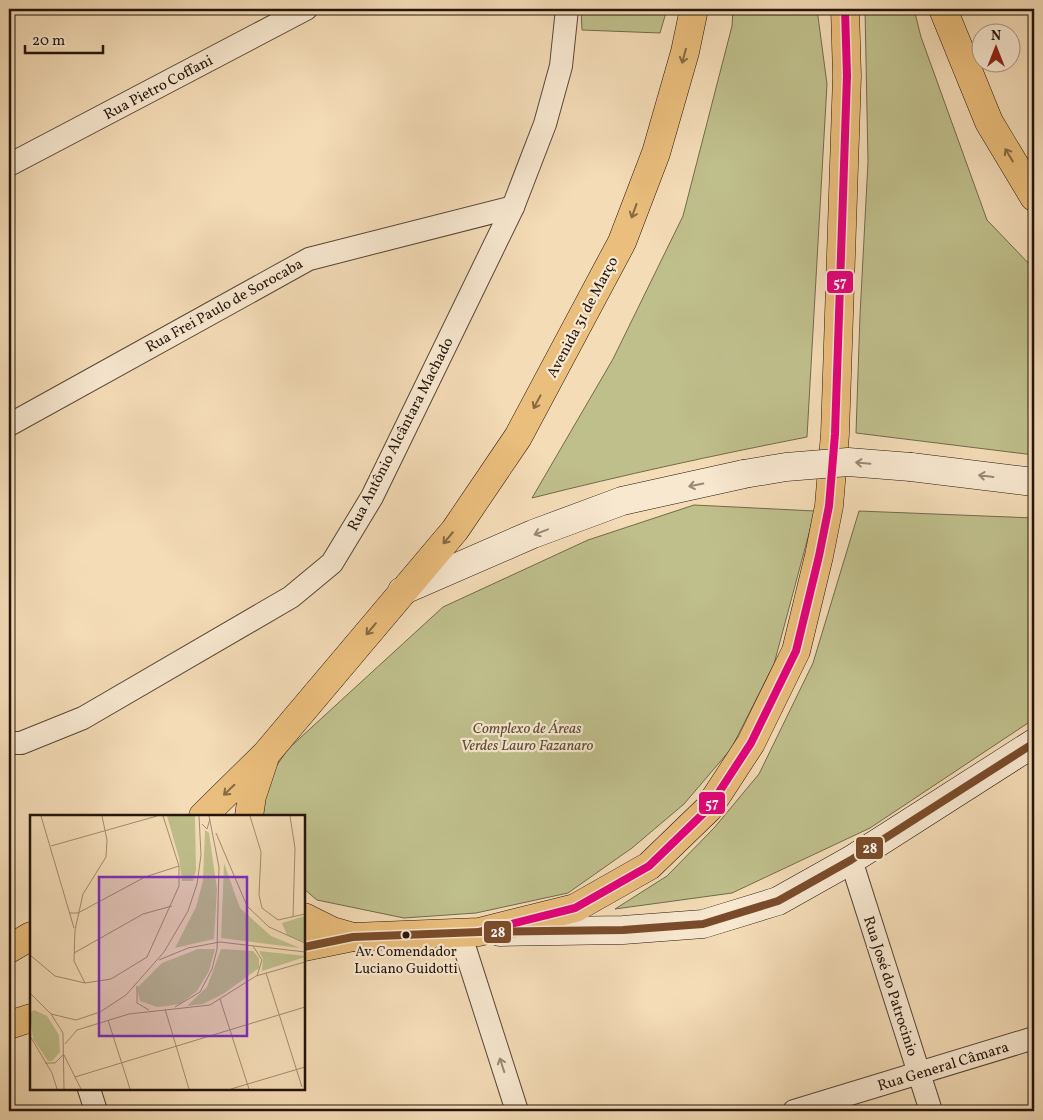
<svg xmlns="http://www.w3.org/2000/svg" width="1043" height="1120" font-family="Vollkorn,serif">
  <style>
    .green { fill: #bfbf8c; stroke: #726a4c }
    .lines { fill: none; stroke-linecap: round; stroke-linejoin: round }
    .street-casing { stroke: #584636; stroke-width: 24 }
    .secondary-casing { stroke: #24140b; stroke-width: 29 }
    .primary-casing { stroke: #24140b; stroke-width: 29 }
    .street { stroke: #f8e8d0; stroke-width: 22 }
    .secondary { stroke: #f8e8d0; stroke-width: 28 }
    .primary { stroke: #eabe7c; stroke-width: 28 }
    .secondary-bridge-casing { stroke: #24140b; stroke-width: 29; stroke-linecap: butt }
    .secondary-bridge { stroke: #f8e8d0; stroke-width: 28 }
    .bus-1-casing { stroke: #f8e8d0; stroke-width: 11 }
    .bus-2-casing { stroke: #f8e8d0; stroke-width: 11 }
    .bus-1 { stroke: #e5007d; stroke-width: 8 }
    .bus-2 { stroke: #7a4b2a; stroke-width: 8 }
    .oneway { stroke: #876944 }
    .oneway2 { stroke: #998977 }
    .bus-dot { fill: #24140b; stroke: #f8e8d0; stroke-width: 2 }
    .labels { text-anchor: middle; stroke-width: 4.5; stroke-linejoin: round; paint-order: stroke }
    .bus-label { font-size: 14px; fill: #24140b; stroke: #f8e8d0 }
    .street-label { font-size: 15px; fill: #24140b; stroke: #f8e8d0 }
    .park-label { font-size: 15px; font-style: italic; fill: #5a5038; stroke: #f8e8d0 }
    .inset-road { fill: none; stroke: #a18c72; stroke-width: 1 }
    .view { fill: #7b2cbf; fill-opacity: 0.15; stroke: #7b2cbf; stroke-width: 2.5 }
    .inset-edge { fill: none; stroke: #24140b; stroke-width: 2.5 }
    .line-badge { stroke: #f8e8d0; stroke-width: 2 }
    .badge-label { font-size: 14px; text-anchor: middle; font-weight: bold; fill: #fff }
  </style>
  <rect width="100%" height="100%" fill="#f4dcb7"/>
  <filter id="stains"><feTurbulence type="fractalNoise" baseFrequency=".004" numOctaves="4"/><feColorMatrix values="0 0 0 0 .2 0 0 0 0 .09 0 0 0 0 .02 0 0 0 .5 -.17"/></filter>
  <radialGradient id="worn" r=".72"><stop offset=".6" stop-color="#630" stop-opacity="0"/><stop offset="1" stop-color="#630" stop-opacity=".3"/></radialGradient>
  <g class="green">
    <path d="M581,9h86l-7,24 -78,-3z"/>
    <path d="M733,9h84l10,75 -20,353c-92,18 -184,38 -275,61l81,-139 70,-143 49,-190z"/>
    <path d="M865,9h49l7,28 66,183 47,49v186l-178,-22 4,-118 8,-153z"/>
    <path d="M694,505l121,6 -41,153 -43,85 -47,55 -52,44 -64,45 -92,20 -72,5 -87,-18 -13,-11v-73h-44l6,-35 22,-32 155,-142 145,-67z"/>
    <path d="M859,511l175,7v201l-164,109 -138,65 -117,16 52,-33 47,-48 45,-54 54,-111z"/>
  </g>
  <g class="lines">
    <defs>
      <g id="street">
        <path d="M9,165l297,-156"/>
        <path d="M9,425l300,-166 204,-52"/>
        <path d="M9,743h12l62,-25 208,-121 41,-34 40,-66 141,-290 32,-83 16,-58 6,-57"/>
        <path d="M851,860l80,251"/>
        <path d="M460,933l57,178"/>
        <path d="M89,1089l7,22"/>
        <path d="M794,1111l240,-73"/>
      </g>
      <g id="secondary">
        <path d="M911,467l123,15"/>
        <path d="M402,591l131,-57 89,-33 122,-27"/>
        <path d="M500,932l123,-2 80,-6 75,-23 73,-41 183,-117"/>
      </g>
      <g id="primary">
        <path d="M943,9l46,113 45,75"/>
        <path d="M203,816l63,-62 189,-224 63,-93 104,-195 34,-89 29,-101 9,-43"/>
        <path d="M249,816l3,-20 12,-36"/>
        <path d="M304,917l28,14 21,6"/>
        <path d="M304,947l49,-10 126,-5 96,-24 74,-42 59,-57 43,-66 45,-92 23,-95 10,-50 6,-72 12,-358 -2,-67"/>
        <path d="M9,949l22,-13"/>
        <path d="M9,1025l22,-7"/>
      </g>
    </defs>
    <use href="#street" class="street-casing"/>
    <use href="#secondary" class="secondary-casing"/>
    <use href="#primary" class="primary-casing"/>
    <use href="#street" class="street"/>
    <use href="#secondary" class="secondary"/>
    <use href="#primary" class="primary"/>
    <defs>
      <path id="secondary-bridge" d="M744,474l42,-7 62,-5 63,5"/>
    </defs>
    <use href="#secondary-bridge" class="secondary-bridge-casing"/>
    <use href="#secondary-bridge" class="secondary-bridge"/>
    <defs>
      <path id="bus-1" d="M479,932l96,-24 74,-42 59,-57 43,-66 45,-92 23,-95 10,-50 6,-72 12,-358 -2,-67"/>
      <path id="bus-2" d="M304,947l49,-10 126,-5 144,-2 80,-6 75,-23 73,-41 183,-117"/>
    </defs>
    <use href="#bus-1" class="bus-1-casing"/>
    <use href="#bus-2" class="bus-2-casing"/>
    <use href="#bus-1" class="bus-1"/>
    <use href="#bus-2" class="bus-2"/>
  </g>
  <defs><path id="oneway-shaft" d="M-6 0H5M1.5-3L5.5 0L1.5 3" fill="none" stroke-width="1.6" stroke-linecap="round" stroke-linejoin="round" transform="scale(1.25)"/></defs>
  <g class="oneway">
    <use href="#oneway-shaft" transform="translate(684 56) rotate(105)"/>
    <use href="#oneway-shaft" transform="translate(1009 155) rotate(-121)"/>
    <use href="#oneway-shaft" transform="translate(634 211) rotate(110)"/>
    <use href="#oneway-shaft" transform="translate(537 402) rotate(118)"/>
    <use href="#oneway-shaft" transform="translate(448 538) rotate(130)"/>
    <use href="#oneway-shaft" transform="translate(371 629) rotate(130)"/>
    <use href="#oneway-shaft" transform="translate(229 790) rotate(136)"/>
  </g>
  <g class="oneway2">
    <use href="#oneway-shaft" transform="translate(863 463) rotate(-175)"/>
    <use href="#oneway-shaft" transform="translate(986 476) rotate(-173)"/>
    <use href="#oneway-shaft" transform="translate(696 485) rotate(168)"/>
    <use href="#oneway-shaft" transform="translate(541 532) rotate(159)"/>
    <use href="#oneway-shaft" transform="translate(502 1065) rotate(-108)"/>
  </g>
  <circle class="bus-dot" cx="406" cy="935" r="4.5"/>
  <g class="labels">
    <g class="bus-label">
      <text x="406" y="956">Av. Comendador<tspan x="406" dy="17">Luciano Guidotti</tspan></text>
    </g>
    <g class="street-label">
      <text transform="translate(158 87) rotate(-28)" y="5">Rua Pietro Coffani</text>
      <text transform="translate(224 305) rotate(-29)" y="5">Rua Frei Paulo de Sorocaba</text>
      <text transform="translate(582 317) rotate(-62)" y="5">Avenida 31 de Março</text>
      <text transform="translate(400 434) rotate(-63)" y="5">Rua Antônio Alcântara Machado</text>
      <text transform="translate(891 986) rotate(72)" y="5">Rua José do Patrocinio</text>
      <text transform="translate(943 1066) rotate(-17)" y="5">Rua General Câmara</text>
    </g>
    <g class="park-label">
      <text x="527" y="733">Complexo de Áreas<tspan x="527" dy="17">Verdes Lauro Fazanaro</tspan></text>
    </g>
  </g>
  <g transform="translate(30 815)">
    <rect width="275" height="275" fill="#f4dcb7"/>
    <path d="M137,1h28l1,54 -3,11h-11l-3,-23zM175,15l4,3 8,56 -3,50 -39,9 21,-41 7,-26zM194,48l16,45 31,28 29,12 -79,-10zM275,101v26l-18,-7 -5,-12zM168,134h17l-6,22 -12,20 -17,13 -13,2 -10,1 -17,-6 -3,-13 25,-25zM191,134l32,2 6,7v10l-36,26 -20,10 -16,2 20,-19zM229,136l46,5v1l-43,14 1,-12zM4,195l13,6 12,19 1,17 -8,9h-4l-15,-22 -3,-26z" fill="#bfbf8c"/>
    <path class="inset-road" d="M11,1l33,112M220,1l11,36 -2,43 3,13 16,12 27,-6M260,1l5,32 -2,69M172,9l5,5 3,-10M186,18l31,73 22,21 36,16M21,31l106,-30M40,98h8l67,-36 34,-11M223,131l9,14 -5,16M44,138l69,-39 29,-8M0,140l25,21 30,7 26,-4 36,-22 32,-71v-20l-16,-50M129,145l29,-12 32,-6 85,10M236,158l36,114M55,168l-11,-22 1,-31 8,-36 23,-37 1,-17 -5,-24M107,171v17l12,7M0,178l21,21 12,19 1,56M190,184l29,90M145,192l25,-15 12,-23 5,-20 2,-82 -10,-51M135,194l24,80M21,199l25,6 24,-8 26,-17 38,-43 24,-41 9,-27 4,-29 -2,-39M78,205l22,69M0,221l22,37 5,16M35,229l12,-14 52,-16 81,-9 46,-29 49,-14M34,240l17,34M15,248h10l8,-8M45,262l230,-70M201,274l74,-22"/>
    <path class="view" d="M69,62h148v159h-148z"/>
    <rect width="275" height="275" class="inset-edge"/>
  </g>
  <g class="line-badge">
    <rect x="826" y="270" width="28" height="24" rx="5" fill="#e5007d"/>
    <rect x="698" y="791" width="28" height="24" rx="5" fill="#e5007d"/>
    <rect x="855" y="836" width="29" height="24" rx="5" fill="#7a4b2a"/>
    <rect x="483" y="920" width="29" height="24" rx="5" fill="#7a4b2a"/>
  </g>
  <g class="badge-label">
    <text x="840" y="287">57</text>
    <text x="712" y="808">57</text>
    <text x="870" y="853">28</text>
    <text x="498" y="937">28</text>
  </g>
  <rect width="1043" height="1120" fill="none" stroke="#f4dcb7" stroke-width="30"/>
  <rect x="10" y="10" width="1023" height="1100" fill="none" stroke="#24140b" stroke-width="2.5"/>
  <rect x="15" y="15" width="1013" height="1090" fill="none" stroke="#24140b"/>
  <g transform="translate(996 48)"><circle r="24" fill="#f8e8d0" stroke="#a39381"/>
  <path d="M0-4L9 19L0 12L-9 19Z" fill="#8f2418"/>
  <text y="-8" font-size="14" font-weight="bold" text-anchor="middle" fill="#24140b">N</text>
  </g>
  <path d="M25 45v8h78v-8" fill="none" stroke="#24140b" stroke-width="2.5"/>
  <text x="32" y="45" font-size="15" fill="#24140b" stroke="#f8e8d0" stroke-width="4" paint-order="stroke">20 m</text>
  <rect width="100%" height="100%" filter="url(#stains)"/>
  <rect width="100%" height="100%" fill="url(#worn)"/>
</svg>
